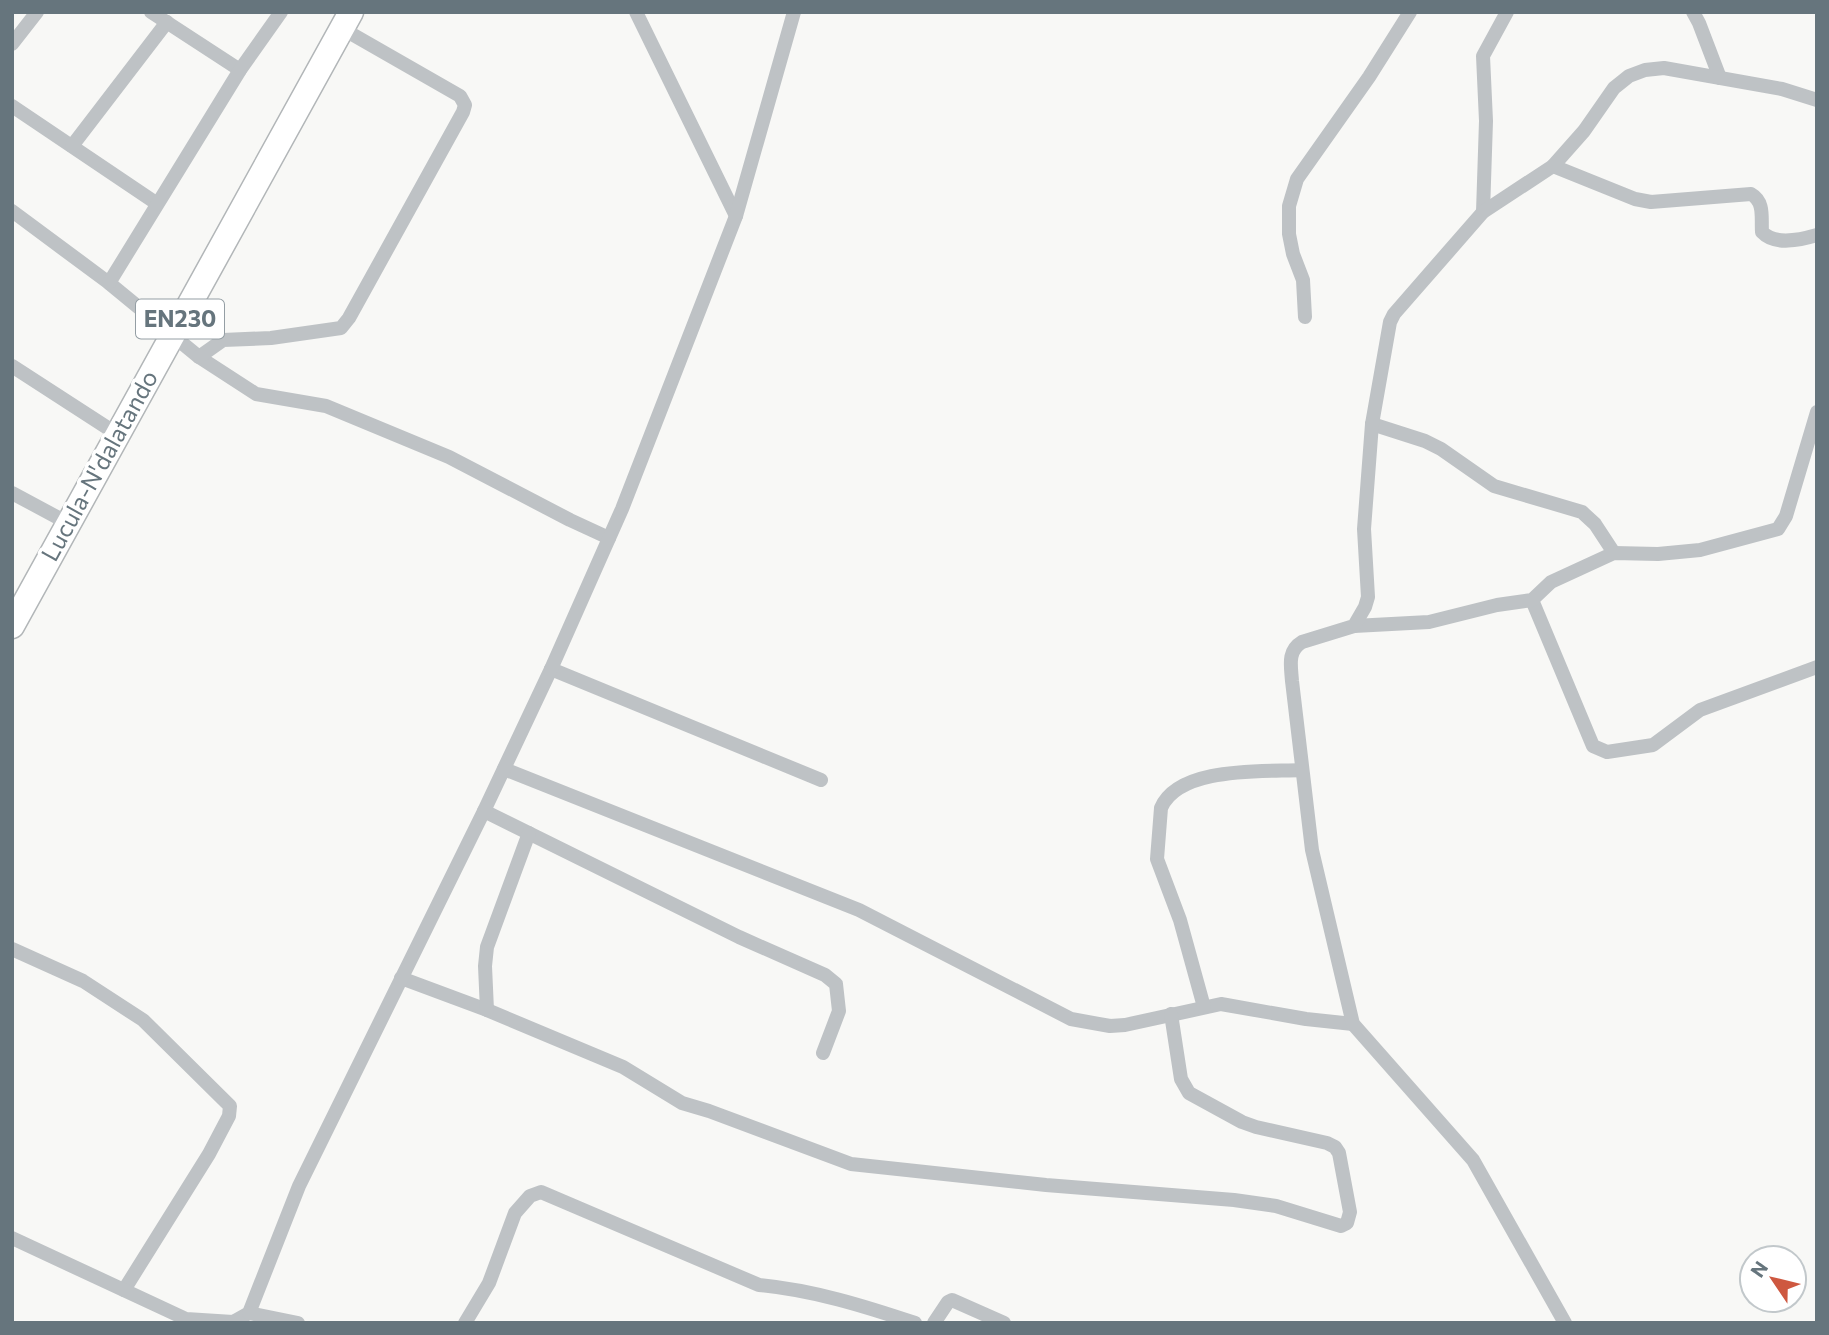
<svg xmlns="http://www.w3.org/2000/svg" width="1829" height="1335" font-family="Commissioner,sans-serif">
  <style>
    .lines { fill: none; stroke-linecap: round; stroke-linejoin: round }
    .highway-casing { stroke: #b2b6b8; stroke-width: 27 }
    .street { stroke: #bec2c5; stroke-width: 14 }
    .highway { stroke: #fff; stroke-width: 24 }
    .labels { text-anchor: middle; stroke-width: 7; stroke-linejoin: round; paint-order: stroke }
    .shield { fill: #fff; stroke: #949ea4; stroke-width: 2 }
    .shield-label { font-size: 23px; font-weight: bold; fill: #66757d }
    .street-label { font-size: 24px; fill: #66757d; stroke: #fff }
  </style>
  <rect width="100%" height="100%" fill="#f8f8f6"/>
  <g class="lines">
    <defs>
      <path id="highway" d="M12,626l339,-614"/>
    </defs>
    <use href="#highway" class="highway-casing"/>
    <g class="street">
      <path d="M151,12l89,58"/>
      <path d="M636,12l100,204"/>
      <path d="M1693,12l6,11 21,55"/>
      <path d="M12,44l25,-32"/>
      <path d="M12,106l144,97"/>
      <path d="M72,146l95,-124"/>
      <path d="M1553,166l82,33 16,3 100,-8c14,8 10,24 11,38 13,14 38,8 55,3"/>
      <path d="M12,211l97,72 90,74 57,37 70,12 123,51 121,63 39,18"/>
      <path d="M1483,212l3,-91 -3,-65 24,-44"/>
      <path d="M109,283l131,-213 41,-58"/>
      <path d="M1305,317l-2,-37 -10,-26 -4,-20v-28l8,-27 72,-102 41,-65"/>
      <path d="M199,357l24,-17 48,-2 70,-10 8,-10 114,-206 2,-7 -5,-9 -117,-67"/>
      <path d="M12,366l105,68"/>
      <path d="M1372,424l53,17 16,8 53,37 88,26 13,12 19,29"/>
      <path d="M12,493l56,30"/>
      <path d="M1532,600l61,146 14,6 46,-7 47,-35 117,-43"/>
      <path d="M1354,626l75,-4 68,-17 35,-5 19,-18 63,-29 44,1 42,-4 78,-21 8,-13 31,-104"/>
      <path d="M551,669l270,111"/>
      <path d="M504,769l355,141 212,109 39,7 15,-1 96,-21 85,15 47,5"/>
      <path d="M484,811l255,126 86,38 11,9 3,27 -16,42"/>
      <path d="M12,949l71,32 60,39 87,86 -1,10 -20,38 -85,136"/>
      <path d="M401,978l86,32 136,57 59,36 27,8 142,53 195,21 188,15 42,6 65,20 6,-3 3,-11 -11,-59 -4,-6 -8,-4 -71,-16 -14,-5 -53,-29 -8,-14 -10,-65"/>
      <path d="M1204,1007l-24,-87 -23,-61 4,-51c18,-42 103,-36 141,-38"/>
      <path d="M487,1010l-2,-44 2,-19 42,-114"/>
      <path d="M12,1238l174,81 47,3 16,-9 50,-127 185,-375 67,-142 71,-160 114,-293 58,-204"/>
      <path d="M249,1313l49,10"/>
      <path d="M465,1323l24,-40 26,-70 15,-17 11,-4 218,93c54,5 105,21 156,38"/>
      <path d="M934,1323l14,-21 4,-2 52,23"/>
      <path d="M1565,1323l-92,-163 -120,-136 -41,-174 -20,-169c-1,-15 -5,-30 10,-39l52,-16 11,-19 3,-10 -4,-68 8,-105 18,-102 4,-8 89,-102 70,-46 31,-35 30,-43 15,-12 16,-6 19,-2 118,21 35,11"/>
    </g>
    <use href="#highway" class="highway"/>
  </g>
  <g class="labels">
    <rect class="shield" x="136" y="299.5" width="88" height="39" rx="5"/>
    <g class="shield-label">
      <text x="180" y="327">EN230</text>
    </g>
    <g class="street-label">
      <text transform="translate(100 466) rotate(-61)" y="8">Lucula-N'dalatando</text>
    </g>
  </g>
  <rect width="1829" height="1335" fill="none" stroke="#66757d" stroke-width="28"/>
  <g transform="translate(1773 1279) rotate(305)"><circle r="33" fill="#ffffff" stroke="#c2c8cb" stroke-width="2"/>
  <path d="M0-5L12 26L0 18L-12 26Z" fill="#ce5840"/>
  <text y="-10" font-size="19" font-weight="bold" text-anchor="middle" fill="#66757d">N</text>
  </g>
</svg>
